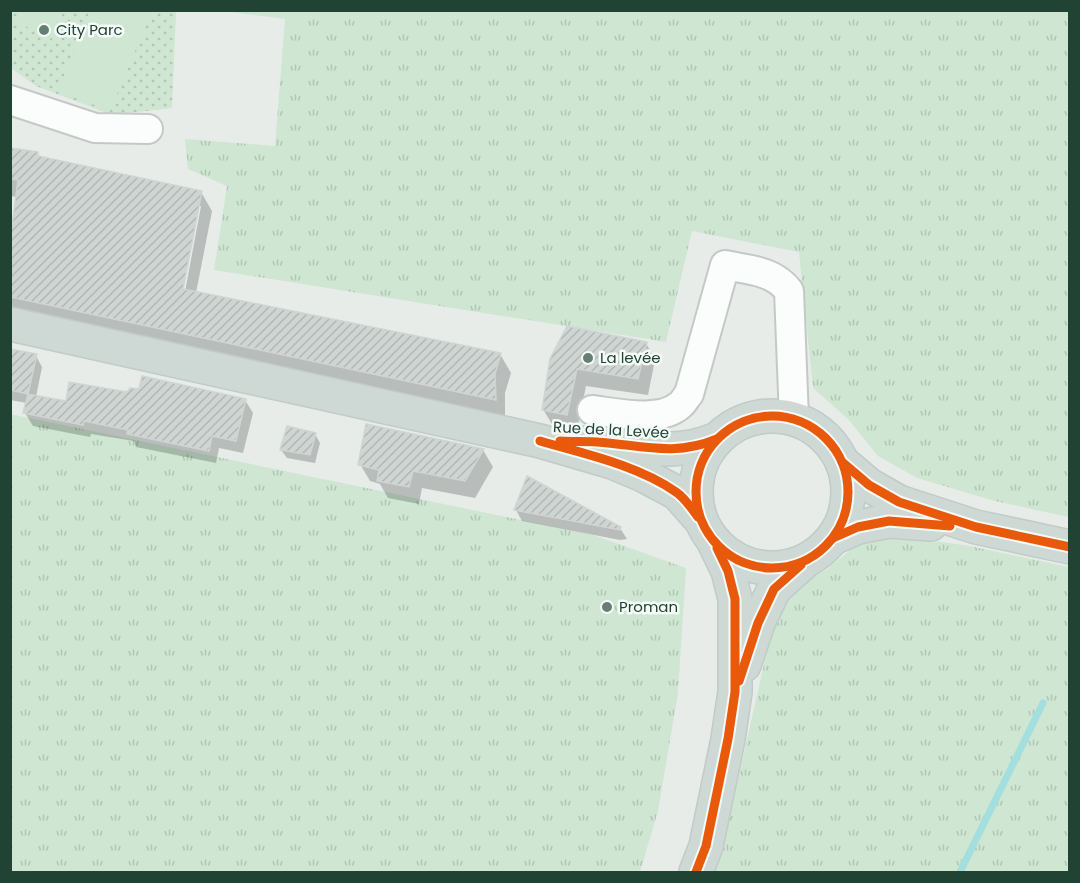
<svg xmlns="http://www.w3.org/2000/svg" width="1080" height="883" font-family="Poppins,sans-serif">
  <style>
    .grass { fill: url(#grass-tufts) }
    .park { fill: url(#park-dots) }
    .garden { fill: #cee6d2 }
    .shadow { fill: #0003; fill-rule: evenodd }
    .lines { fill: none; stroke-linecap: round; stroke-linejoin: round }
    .stream { stroke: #a3dfde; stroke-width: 7 }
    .building { fill: url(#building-hatch); stroke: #cfd5d2; stroke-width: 1.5 }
    .minor-casing { stroke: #c4c9c6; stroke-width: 32 }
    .major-casing { stroke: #c1cbc7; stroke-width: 36 }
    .minor { stroke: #fbfcfc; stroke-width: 28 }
    .major { stroke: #ced8d4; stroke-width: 33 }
    .cycleway-casing { stroke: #f5fbf7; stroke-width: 13 }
    .cycleway { stroke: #e8590c; stroke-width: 9 }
    .poi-dot { fill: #667e73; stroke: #f5fbf7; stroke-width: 2 }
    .labels { text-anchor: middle; stroke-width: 5; stroke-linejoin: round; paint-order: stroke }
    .poi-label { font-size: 15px; fill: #214334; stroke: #f5fbf7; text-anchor: start }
    .street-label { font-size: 15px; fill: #214334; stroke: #f5fbf7 }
  </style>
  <defs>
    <pattern id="grass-tufts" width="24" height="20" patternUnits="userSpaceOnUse" patternTransform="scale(1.5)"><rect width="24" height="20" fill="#cee6d2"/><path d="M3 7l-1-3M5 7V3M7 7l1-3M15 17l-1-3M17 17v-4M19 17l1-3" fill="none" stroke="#b1c6b5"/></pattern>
    <pattern id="park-dots" width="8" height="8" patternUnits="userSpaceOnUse" patternTransform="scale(1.5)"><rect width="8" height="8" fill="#cee6d2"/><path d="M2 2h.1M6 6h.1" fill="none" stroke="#b1c6b5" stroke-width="1.8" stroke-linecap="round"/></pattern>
    <pattern id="building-hatch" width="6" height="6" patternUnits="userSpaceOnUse" patternTransform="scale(1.5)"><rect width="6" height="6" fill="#ced5d2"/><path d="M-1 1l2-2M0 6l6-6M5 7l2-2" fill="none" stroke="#b1b8b5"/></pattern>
  </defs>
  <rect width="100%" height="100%" fill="#e7ece9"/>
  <g class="grass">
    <path d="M223,11h846l1,493 -2,13 -73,-16 -78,-23 -39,-22 -30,-37 -35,-31 -14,-136 -107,-21 -26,111 -452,-72 13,-84 -39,-17 -3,-30 90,7 10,-127z"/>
    <path d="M10,414l583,121 93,33 -8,125 -20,118 -18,61h-629z"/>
    <path d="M884,534l86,12 99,21v305h-354l17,-66 44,-195 24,-28 26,-13 30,-25z"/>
  </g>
  <path class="park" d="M11,11h165l-4,97 -60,7 -76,-29 -25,-18z"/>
  <g class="garden">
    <path d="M20,10h44v1l-13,28 -36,-18z"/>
    <path d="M90,11h62l-42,100 -52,-20z"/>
  </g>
  <g class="shadow">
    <path d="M10,145l4,5 23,4 3,4 161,34 11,19 -16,82 304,61 11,19 -6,20v25l-495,-105v-59l7,-57 -7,-1zM198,206h3l-17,91 -3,-1z"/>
    <path d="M568,328l78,15 9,17 -7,35 -62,-9 -9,45 -24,-5 -10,-17z"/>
    <path d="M10,350l26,6 6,11 -6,30 31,6 61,-10 117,7 8,13 -10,40 -24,-5 -3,15 -80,-16 -2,-6 -43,-7 -1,3 -57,-11 -8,-13 2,-10 -17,-3z"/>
    <path d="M368,426l115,24 10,17 -18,31 -53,-10 -3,16 -31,-6 -8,-14 -10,-3 -10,-17z"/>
    <path d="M315,434l5,9 -5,20 -28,-5 -6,-8z"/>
    <path d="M516,510l104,18 7,11 -7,1 -98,-19z"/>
  </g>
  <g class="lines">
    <path class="stream" d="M960,872l83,-169"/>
  </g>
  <g class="building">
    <path d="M10,148l28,4v4l164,35 -19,98 318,64 -6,21 1,26 -486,-103v-56l8,-61 -8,-1z"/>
    <path d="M567,326l80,16 -9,37 -61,-10 -10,46 -25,-5 8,-51z"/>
    <path d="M10,349l27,5 -9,40 -18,-4z"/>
    <path d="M142,376l104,23 -10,42 -24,-5 -3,15 -82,-17 1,-4 -44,-9 -1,4 -60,-12 5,-19 38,7 3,-19 58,10 3,-4 9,1z"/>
    <path d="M366,424l118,25 -19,32 -52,-10 -4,16 -32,-6 2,-11 -21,-5z"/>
    <path d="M287,426l29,7 -6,22 -30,-5z"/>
    <path d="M527,476l94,51 -1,3 -106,-20z"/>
  </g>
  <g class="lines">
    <defs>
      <g id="minor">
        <path d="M10,100l85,28 53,1"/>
        <path d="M592,410c25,3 68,13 88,-5 4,-3 6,-8 9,-11l36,-129c23,5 48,5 64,26l5,128"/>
      </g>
      <g id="major">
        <path d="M10,324l530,117 72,21 31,13 34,18 23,26"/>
        <circle cx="772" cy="492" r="76"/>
        <path d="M590,442c47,1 79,17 127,-3"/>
        <path d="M842,462l27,23 30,17 77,25 94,20"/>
        <path d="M833,538l25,-11 31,-6 42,3"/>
        <path d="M744,665l14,-42 16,-34 30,-27"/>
        <path d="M696,872l10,-26 22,-107 7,-47v-93l-7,-28 -14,-29"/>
      </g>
    </defs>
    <use href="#minor" class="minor-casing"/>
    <use href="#major" class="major-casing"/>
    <use href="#minor" class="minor"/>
    <use href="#major" class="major"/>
    <defs>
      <g id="cycleway">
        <circle cx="772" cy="492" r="76"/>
        <path d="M540,441c45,13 97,24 136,51 9,6 16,17 22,25"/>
        <path d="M560,441c12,1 25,0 37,1 44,3 77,15 120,-3"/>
        <path d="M842,462l27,23 30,17 77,25 94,20"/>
        <path d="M833,538l25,-11 31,-6 61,5"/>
        <path d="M739,681l19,-58 16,-34 27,-24"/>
        <path d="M696,872l10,-26 22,-107 7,-47v-93l-7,-28 -11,-23"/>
      </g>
    </defs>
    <use href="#cycleway" class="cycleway-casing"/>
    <use href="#cycleway" class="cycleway"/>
  </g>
  <g class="poi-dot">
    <circle cx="44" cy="30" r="6"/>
    <circle cx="588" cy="358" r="6"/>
    <circle cx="607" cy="607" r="6"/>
  </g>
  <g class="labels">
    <g class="poi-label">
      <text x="56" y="35">City Parc</text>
      <text x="600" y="363">La levée</text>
      <text x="619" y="612">Proman</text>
    </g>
    <g class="street-label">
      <text transform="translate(611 430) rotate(3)" y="5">Rue de la Levée</text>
    </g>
  </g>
  <rect width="1080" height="883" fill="none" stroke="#214334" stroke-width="24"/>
</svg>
